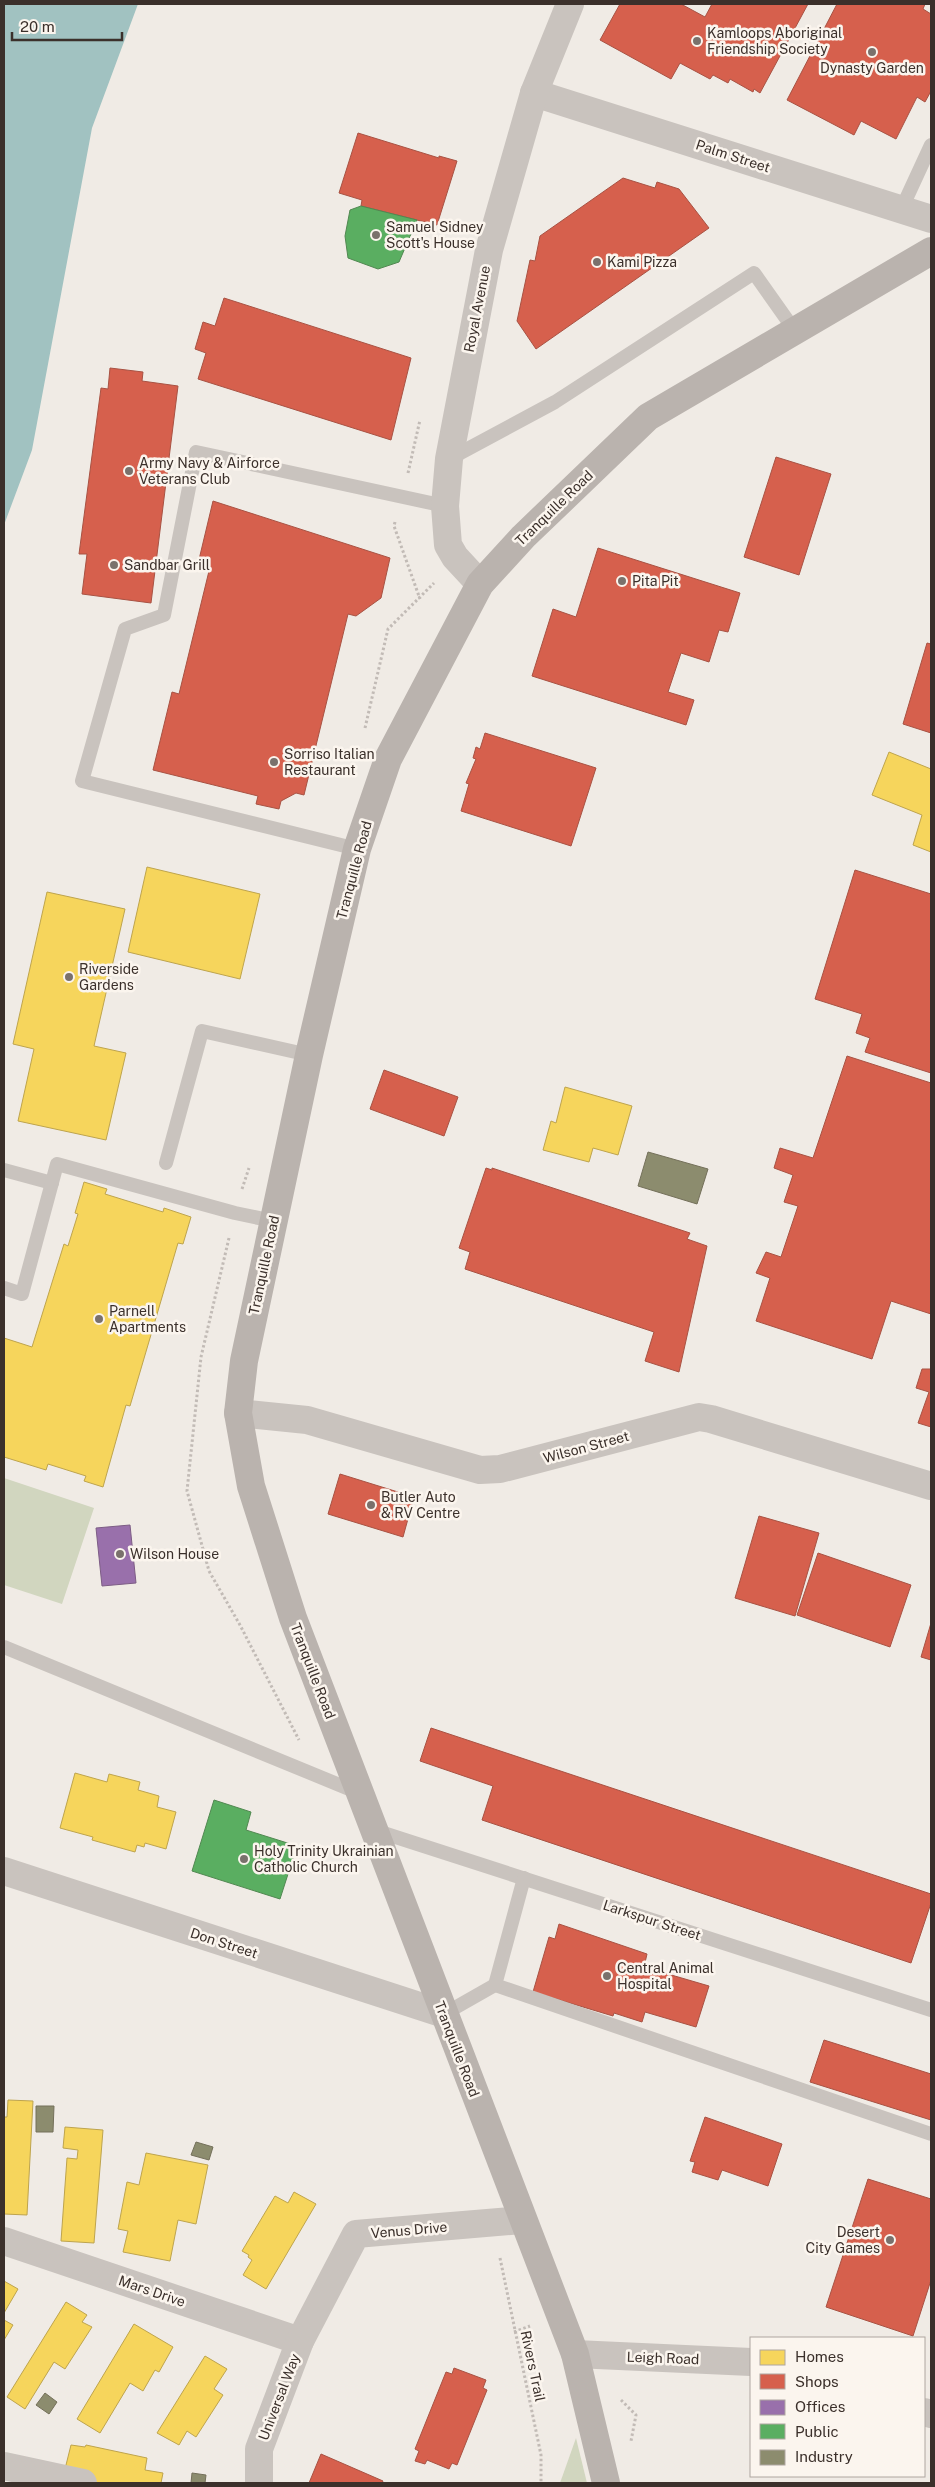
<svg xmlns="http://www.w3.org/2000/svg" width="935" height="2487" font-family="'Public Sans',sans-serif">
  <style>
    .green { fill: #d1d6bf }
    .water { fill: #a1c2c1 }
    .homes { fill: #f6d55c; stroke: #bea44d }
    .shops { fill: #d6604d; stroke: #a85243 }
    .offices { fill: #9970ab; stroke: #7d5d85 }
    .public { fill: #5aae61; stroke: #518851 }
    .industry { fill: #8c8c6e; stroke: #74705a }
    .lines { fill: none; stroke-linecap: round; stroke-linejoin: round }
    .path { stroke: #c2bbb6; stroke-width: 3; stroke-dasharray: 2.5 2.5; stroke-linecap: butt }
    .lane { stroke: #c9c3be; stroke-width: 14 }
    .street { stroke: #c9c3be; stroke-width: 28 }
    .secondary { stroke: #bab3ae; stroke-width: 28 }
    .poi-dot { fill: #7a716c; stroke: #fbf5ee; stroke-width: 2 }
    .labels { text-anchor: middle; stroke-width: 5; stroke-linejoin: round; paint-order: stroke }
    .poi-label { font-size: 14px; fill: #3b302b; stroke: #fbf5ee; text-anchor: start }
    .street-label { font-size: 14px; fill: #3b302b; stroke: #fbf5ee }
  </style>
  <rect width="100%" height="100%" fill="#f0ebe5"/>
  <g class="green">
    <path d="M4,1478l90,30 -32,96 -58,-19z"/>
    <path d="M576,2438l11,45h-27z"/>
  </g>
  <path class="water" d="M4,4h134l-46,124 -60,322 -28,75z"/>
  <g class="homes">
    <path d="M889,752l42,17v83l-18,-7 9,-30 -50,-20z"/>
    <path d="M147,867l113,27 -20,85 -112,-27z"/>
    <path d="M47,892l78,17 -31,137 32,7 -20,87 -88,-19 16,-72 -21,-5z"/>
    <path d="M565,1087l67,19 -14,49 -25,-7 -4,14 -46,-12 8,-29 5,2z"/>
    <path d="M84,1182l23,7 -2,5 58,18 1,-4 27,9 -8,27 -5,-1 -48,163 -4,-1 -23,82 -19,-6 2,-5 -38,-12 -2,6 -42,-13v-119l28,9 32,-103 4,2 10,-32 -3,-1z"/>
    <path d="M75,1773l32,9 2,-8 31,8 -2,8 21,6 -2,11 19,5 -10,37 -21,-6 -1,4 -7,-2 -2,7 -43,-12 1,-3 -33,-9z"/>
    <path d="M8,2100l25,1 -6,114 -23,-1v-97h3z"/>
    <path d="M65,2127l38,3 -9,113 -33,-2 6,-83 10,1 1,-9 -15,-2z"/>
    <path d="M146,2153l62,12 -12,59 -18,-4 -8,41 -47,-9 5,-21 -10,-2 9,-47 12,3z"/>
    <path d="M294,2192l22,12 -50,85 -23,-14 9,-15 -4,-3 1,-2 -7,-4 33,-55 13,7z"/>
    <path d="M4,2281l14,8 -14,24z"/>
    <path d="M66,2302l21,13 -5,7 10,5 -27,42 -11,-7 -29,47 -18,-12z"/>
    <path d="M4,2320l9,5 -9,15z"/>
    <path d="M134,2324l39,23 -14,25 -4,-2 -12,21 -13,-8 -30,50 -23,-14z"/>
    <path d="M205,2356l22,13 -13,20 9,6 -27,42 -9,-6 -8,14 -22,-12z"/>
    <path d="M71,2445l14,2 1,-2 61,13 -2,12 18,3 -2,10h-70l-28,-6z"/>
  </g>
  <g class="shops">
    <path d="M620,4h61l24,13 7,-13h96l-48,89 -6,-4 -1,3 -23,-13 -2,4 -15,-8 -3,4 -30,-16 -9,16 -71,-39z"/>
    <path d="M837,4h88l-2,5 8,5v77l-6,11 -8,-5 -21,42 -35,-18 -7,14 -67,-35z"/>
    <path d="M358,133l81,25v-2l18,5 -20,64 -76,-19 1,-6 -23,-7z"/>
    <path d="M623,178l32,10 2,-6 22,7 30,39 -173,121 -19,-28 13,-61 5,1 5,-25z"/>
    <path d="M224,298l187,60 -20,82 -193,-61 8,-26 -11,-4 8,-27 12,4z"/>
    <path d="M110,368l33,4 -1,9 36,5 -27,217 -69,-9 5,-40h-8l22,-166 7,1z"/>
    <path d="M776,457l55,17 -32,101 -55,-18z"/>
    <path d="M213,501l177,57 -9,40 -25,18 -8,-2 -44,181 -8,-2 -15,8 -2,8 -23,-5 2,-8 -105,-26 19,-78 7,2 30,-123 -12,-3z"/>
    <path d="M598,548l142,45 -12,39 -9,-2 -10,32 -28,-9 -13,39 26,8 -8,25 -154,-49 21,-67 23,8z"/>
    <path d="M927,643l4,1v89l-28,-9z"/>
    <path d="M485,733l111,35 -25,78 -110,-35 8,-27 -3,-1 10,-24 -3,-1 3,-11 4,2z"/>
    <path d="M855,870l76,24v179l-66,-21 5,-14 -14,-5 6,-19 -47,-15z"/>
    <path d="M847,1056l84,27v231l-40,-13 -19,58 -116,-38 14,-43 -14,-5 10,-21 15,5 17,-51 -14,-4 9,-27 -19,-7 6,-20 33,10z"/>
    <path d="M384,1070l74,27 -14,39 -74,-27z"/>
    <path d="M486,1168l6,2v-2l198,65 -3,6 20,7 -28,126 -34,-11 9,-29 -189,-63 5,-17 -11,-4z"/>
    <path d="M922,1369h9v58l-13,-4 11,-31 -13,-4z"/>
    <path d="M340,1474l74,23 -11,40 -75,-23z"/>
    <path d="M759,1516l60,17 -24,83 -60,-18z"/>
    <path d="M818,1553l93,32 -21,62 -93,-32z"/>
    <path d="M931,1623v37l-10,-3z"/>
    <path d="M431,1728l500,166v9l-20,60 -429,-143 11,-34 -73,-25z"/>
    <path d="M559,1924l88,30 -3,13 65,19 -13,41 -51,-15 -3,10 -28,-9 -1,3 -80,-24 16,-55 6,2z"/>
    <path d="M824,2040l107,34v46l-121,-38z"/>
    <path d="M705,2117l77,27 -14,42 -46,-16 -4,10 -26,-8 3,-10 -5,-1z"/>
    <path d="M868,2179l63,20v81l-18,56 -87,-29z"/>
    <path d="M454,2368l32,12 -3,8 4,2 -30,75 -5,-2 -3,6 -22,-9 -2,4 -10,-3 4,-10 -4,-2 31,-77 6,2z"/>
    <path d="M321,2454l62,27 -1,2h-73z"/>
  </g>
  <path class="offices" d="M130,1525l6,58 -34,3 -6,-58z"/>
  <g class="public">
    <path d="M361,206l56,14 -18,42 -21,7 -30,-11 -3,-22 5,-26z"/>
    <path d="M214,1800l37,12 -5,18 51,16 -17,53 -88,-28z"/>
  </g>
  <g class="industry">
    <path d="M648,1152l60,17 -11,35 -59,-18z"/>
    <path d="M36,2106h18l-1,26h-17z"/>
    <path d="M196,2142l17,5 -4,13 -18,-5z"/>
    <path d="M45,2393l12,9 -8,12 -13,-9z"/>
    <path d="M192,2473l14,2 -1,8h-14z"/>
  </g>
  <g class="lines">
    <g class="path">
      <path d="M408,473l12,-53"/>
      <path d="M395,522l-1,4 26,73"/>
      <path d="M365,728l23,-99 46,-46"/>
      <path d="M242,1189l7,-21"/>
      <path d="M229,1238l-28,119 -14,134 22,80 31,54 59,115"/>
      <path d="M500,2258l41,197v28"/>
      <path d="M514,2332l16,-6"/>
      <path d="M621,2400l15,15 -5,26"/>
    </g>
    <g class="lane">
      <path d="M901,210l30,-65"/>
      <path d="M449,459l106,-57 199,-129 41,58"/>
      <path d="M357,849l-275,-68 43,-152 39,-14 32,-163 249,54"/>
      <path d="M166,1163l36,-132 107,24"/>
      <path d="M4,1170l48,13"/>
      <path d="M4,1288l18,6 35,-130 178,49 38,8"/>
      <path d="M4,1647l355,146"/>
      <path d="M374,1830l557,180"/>
      <path d="M524,1878l-29,107 436,149"/>
      <path d="M444,2014l51,-29"/>
    </g>
    <g class="street">
      <path d="M534,93l397,126"/>
      <path d="M480,584l-25,-27 -7,-12 -3,-39 4,-47 40,-209 45,-157 36,-89"/>
      <path d="M238,1413l69,7 173,50 20,-1 199,-52 12,2 220,67"/>
      <path d="M4,1871l440,143"/>
      <path d="M4,2241l296,100"/>
      <path d="M575,2354l176,8"/>
      <path d="M924,2412l7,2"/>
      <path d="M4,2466l79,17"/>
      <path d="M259,2483v-34l41,-108 56,-107 166,-14"/>
    </g>
    <path class="secondary" d="M606,2483l-31,-129 -282,-736 -42,-132 -13,-73 6,-52 65,-306 48,-206 31,-90 92,-175 43,-47 125,-120 283,-166"/>
  </g>
  <g class="poi-dot">
    <circle cx="697" cy="41" r="5"/>
    <circle cx="872" cy="52" r="5"/>
    <circle cx="376" cy="235" r="5"/>
    <circle cx="597" cy="262" r="5"/>
    <circle cx="129" cy="471" r="5"/>
    <circle cx="114" cy="565" r="5"/>
    <circle cx="622" cy="581" r="5"/>
    <circle cx="274" cy="762" r="5"/>
    <circle cx="69" cy="977" r="5"/>
    <circle cx="99" cy="1319" r="5"/>
    <circle cx="371" cy="1505" r="5"/>
    <circle cx="120" cy="1554" r="5"/>
    <circle cx="244" cy="1859" r="5"/>
    <circle cx="607" cy="1976" r="5"/>
    <circle cx="890" cy="2240" r="5"/>
  </g>
  <g class="labels">
    <g class="poi-label">
      <text x="707" y="38">Kamloops Aboriginal<tspan x="707" dy="16">Friendship Society</tspan></text>
      <text x="872" y="73" text-anchor="middle">Dynasty Garden</text>
      <text x="386" y="232">Samuel Sidney<tspan x="386" dy="16">Scott's House</tspan></text>
      <text x="607" y="267">Kami Pizza</text>
      <text x="139" y="468">Army Navy &amp; Airforce<tspan x="139" dy="16">Veterans Club</tspan></text>
      <text x="124" y="570">Sandbar Grill</text>
      <text x="632" y="586">Pita Pit</text>
      <text x="284" y="759">Sorriso Italian<tspan x="284" dy="16">Restaurant</tspan></text>
      <text x="79" y="974">Riverside<tspan x="79" dy="16">Gardens</tspan></text>
      <text x="109" y="1316">Parnell<tspan x="109" dy="16">Apartments</tspan></text>
      <text x="381" y="1502">Butler Auto<tspan x="381" dy="16">&amp; RV Centre</tspan></text>
      <text x="130" y="1559">Wilson House</text>
      <text x="254" y="1856">Holy Trinity Ukrainian<tspan x="254" dy="16">Catholic Church</tspan></text>
      <text x="617" y="1973">Central Animal<tspan x="617" dy="16">Hospital</tspan></text>
      <text x="880" y="2237" text-anchor="end">Desert<tspan x="880" dy="16">City Games</tspan></text>
    </g>
    <g class="street-label">
      <text transform="translate(733 156) rotate(18)" y="5">Palm Street</text>
      <text transform="translate(477 309) rotate(-79)" y="5">Royal Avenue</text>
      <text transform="translate(554 508) rotate(-44)" y="5">Tranquille Road</text>
      <text transform="translate(354 870) rotate(-75)" y="5">Tranquille Road</text>
      <text transform="translate(264 1265) rotate(-78)" y="5">Tranquille Road</text>
      <text transform="translate(586 1447) rotate(-15)" y="5">Wilson Street</text>
      <text transform="translate(313 1671) rotate(69)" y="5">Tranquille Road</text>
      <text transform="translate(652 1920) rotate(18)" y="5">Larkspur Street</text>
      <text transform="translate(224 1943) rotate(18)" y="5">Don Street</text>
      <text transform="translate(457 2049) rotate(69)" y="5">Tranquille Road</text>
      <text transform="translate(409 2230) rotate(-5)" y="5">Venus Drive</text>
      <text transform="translate(152 2291) rotate(19)" y="5">Mars Drive</text>
      <text transform="translate(663 2358) rotate(2)" y="5">Leigh Road</text>
      <text transform="translate(533 2366) rotate(78)" y="5">Rivers Trail</text>
      <text transform="translate(279 2397) rotate(-69)" y="5">Universal Way</text>
    </g>
  </g>
  <rect width="935" height="2487" fill="none" stroke="#3b302b" stroke-width="10"/>
  <rect x="750" y="2337" width="175" height="140" fill="#fbf5ee" stroke="#aea6a0"/>
  <rect x="760" y="2350" width="25" height="15" fill="#f6d55c" stroke="#aea6a0"/>
  <text x="795" y="2362" font-size="15" fill="#3b302b">Homes</text>
  <rect x="760" y="2374" width="25" height="15" fill="#d6604d" stroke="#aea6a0"/>
  <text x="795" y="2387" font-size="15" fill="#3b302b">Shops</text>
  <rect x="760" y="2400" width="25" height="15" fill="#9970ab" stroke="#aea6a0"/>
  <text x="795" y="2412" font-size="15" fill="#3b302b">Offices</text>
  <rect x="760" y="2424" width="25" height="15" fill="#5aae61" stroke="#aea6a0"/>
  <text x="795" y="2437" font-size="15" fill="#3b302b">Public</text>
  <rect x="760" y="2450" width="25" height="15" fill="#8c8c6e" stroke="#aea6a0"/>
  <text x="795" y="2462" font-size="15" fill="#3b302b">Industry</text>
  <path d="M12 32v8h110v-8" fill="none" stroke="#3b302b" stroke-width="2.5"/>
  <text x="20" y="32" font-size="15" fill="#3b302b" stroke="#fbf5ee" stroke-width="4" paint-order="stroke">20 m</text>
</svg>
